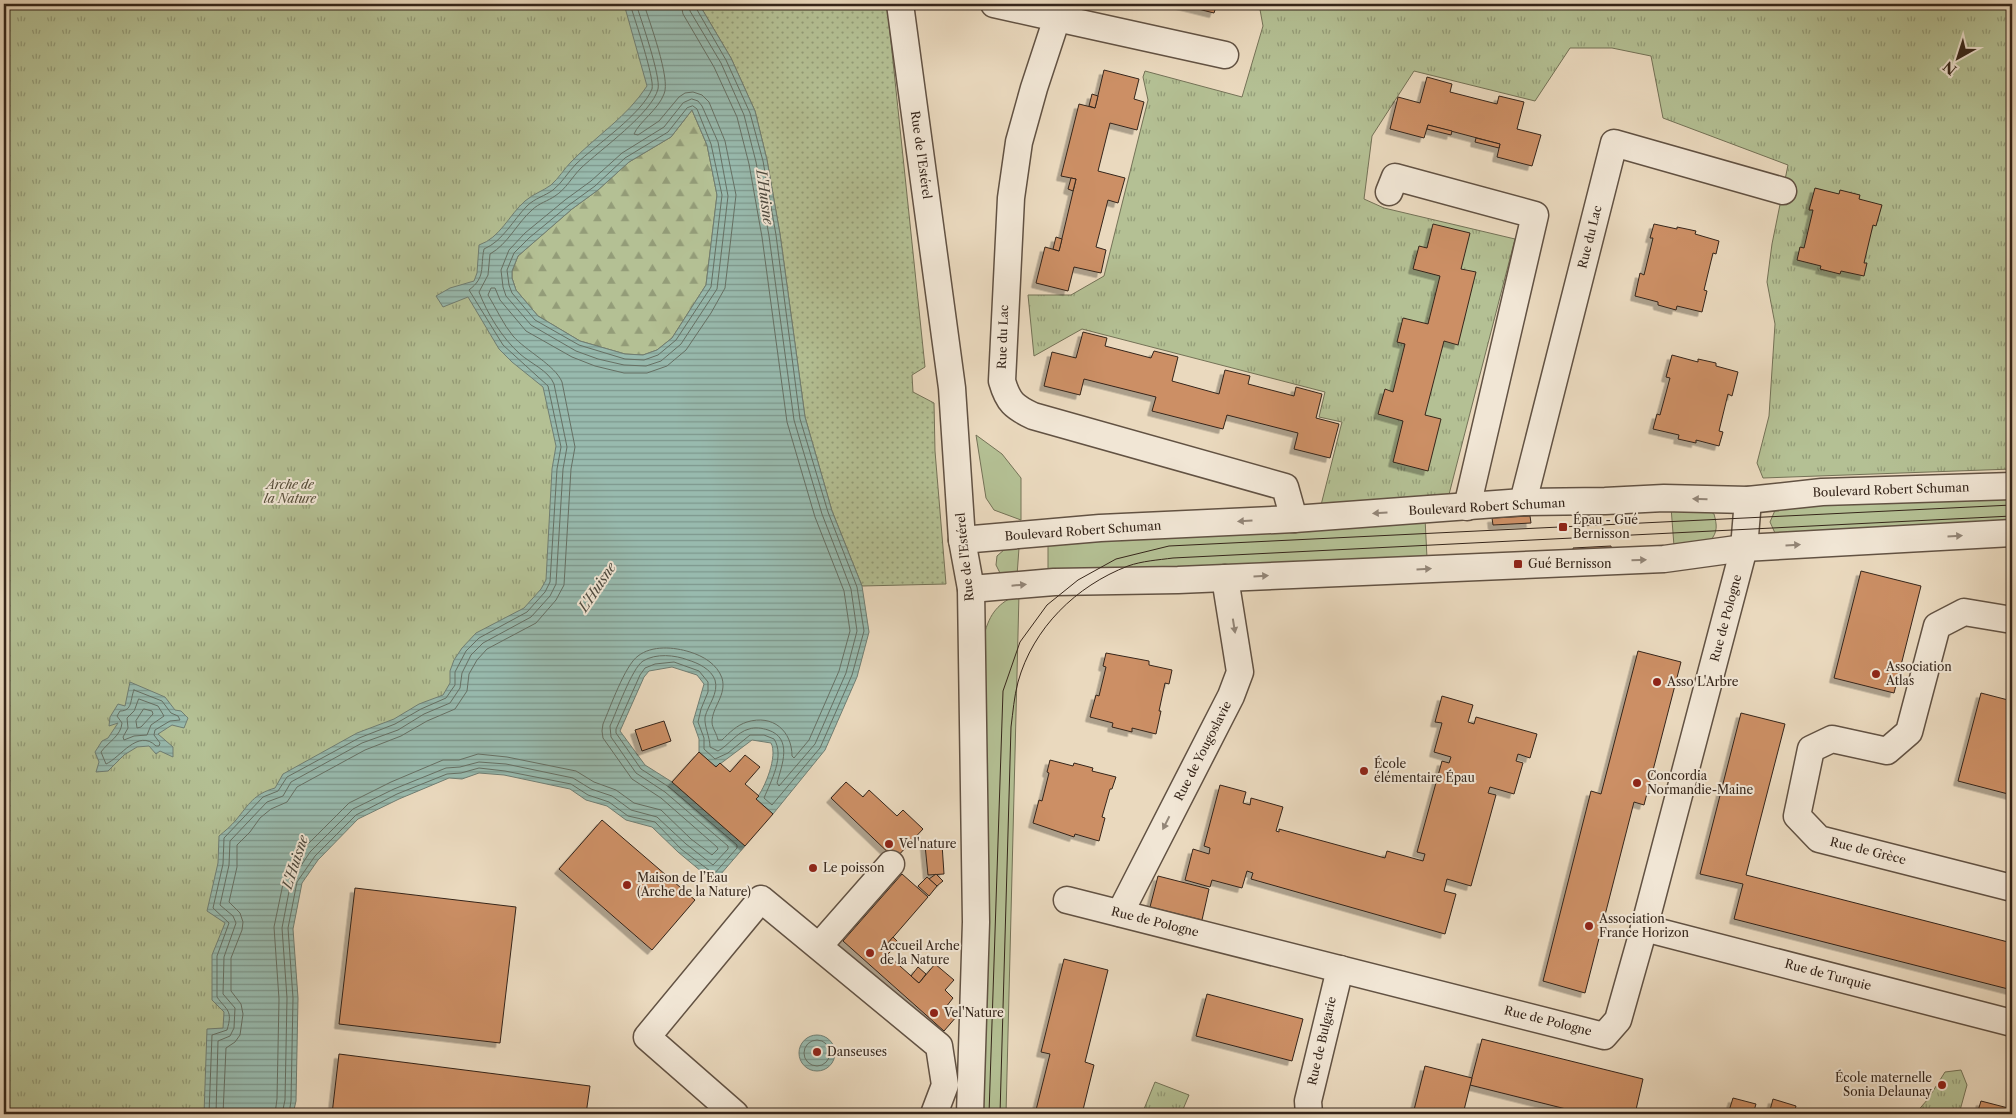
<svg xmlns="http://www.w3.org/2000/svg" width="2016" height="1118" font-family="'Libre Caslon Text',serif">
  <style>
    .grass { fill: #b4c094; stroke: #747257 }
    .forest { fill: url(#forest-firs); stroke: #747257 }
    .park { fill: url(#park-tufts); stroke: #747257 }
    .garden { fill: url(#garden-dots); stroke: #747257 }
    .water { fill: url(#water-rules); stroke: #707e73; fill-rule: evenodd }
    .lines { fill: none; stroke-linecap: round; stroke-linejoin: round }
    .shore { stroke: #667064; stroke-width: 1 }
    .building { fill: #cc8f65; stroke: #35251a; filter: url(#shadow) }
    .minor-casing { stroke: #625243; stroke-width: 29 }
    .minor { stroke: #f1e6d5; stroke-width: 26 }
    .tram { stroke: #35251a; stroke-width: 1 }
    .oneway { fill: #938678 }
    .poi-dot { fill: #8f2418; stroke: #f1e6d5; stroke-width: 2 }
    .labels { text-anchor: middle; stroke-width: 4; stroke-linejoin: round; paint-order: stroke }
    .street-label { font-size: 12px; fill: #35251a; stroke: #f1e6d5 }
    .park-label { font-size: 12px; font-style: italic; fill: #554c38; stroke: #f1e6d5 }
    .poi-label { font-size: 12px; fill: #35251a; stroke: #f1e6d5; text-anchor: start }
    .water-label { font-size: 14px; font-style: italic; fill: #4e4a3f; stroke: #f1e6d5 }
  </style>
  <defs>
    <pattern id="forest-firs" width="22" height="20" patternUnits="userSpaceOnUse" patternTransform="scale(1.25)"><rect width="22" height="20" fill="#b4c094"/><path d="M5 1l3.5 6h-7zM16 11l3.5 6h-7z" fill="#939c78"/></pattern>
    <pattern id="park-tufts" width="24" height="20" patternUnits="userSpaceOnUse" patternTransform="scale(1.25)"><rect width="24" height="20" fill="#b4c094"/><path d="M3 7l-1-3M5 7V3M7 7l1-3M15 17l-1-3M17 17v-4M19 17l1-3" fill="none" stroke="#939c78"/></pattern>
    <pattern id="garden-dots" width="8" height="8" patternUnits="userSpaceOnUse" patternTransform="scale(1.25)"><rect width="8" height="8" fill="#b4c094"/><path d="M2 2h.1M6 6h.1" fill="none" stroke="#939c78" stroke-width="1.8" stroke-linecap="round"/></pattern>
    <pattern id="water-rules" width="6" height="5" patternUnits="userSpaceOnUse" patternTransform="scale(1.25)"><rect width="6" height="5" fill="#98baae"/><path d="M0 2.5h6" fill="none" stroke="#7d978d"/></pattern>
    <filter id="shadow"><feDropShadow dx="-4.5" dy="4.5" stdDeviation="0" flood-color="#0004"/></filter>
  </defs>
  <rect width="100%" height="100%" fill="#ead9be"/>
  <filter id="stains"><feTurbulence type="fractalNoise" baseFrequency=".004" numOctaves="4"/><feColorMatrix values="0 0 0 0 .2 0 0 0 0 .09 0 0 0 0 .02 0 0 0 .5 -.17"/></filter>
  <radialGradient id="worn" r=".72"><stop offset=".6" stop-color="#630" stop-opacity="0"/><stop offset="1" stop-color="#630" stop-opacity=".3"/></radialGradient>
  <g class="grass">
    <path d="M976,435l26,19 19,24v42l-27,-10 -8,-12z"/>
    <path d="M2012,497v31l-237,5 -5,-11 6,-14 9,-4z"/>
    <path d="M1671,507l34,1 9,6c3,11 4,18 -4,27l-36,5z"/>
    <path d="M1425,518l2,40 -379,18v-31z"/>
    <path d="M1019,548l-2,28 -17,-3 -4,-8 1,-9 8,-7z"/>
    <path d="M1019,594l-13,520h-25l8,-236 -5,-243c6,-22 14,-32 35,-41z"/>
  </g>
  <path class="forest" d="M692,110l15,35 10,50 -11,90 -34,53 -15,12 -14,5 -18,-1 -45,-13 -42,-25 -22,-26 -4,-12v-7l6,-15 54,-47 26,-19 31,-28 42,-25z"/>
  <g class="park">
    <path d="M4,4h667l1,75 -168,174 8,59 68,59 12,228 -285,227 -64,288h-239z"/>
    <path d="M1259,4h753v465l-249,9 -6,-15 12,-47 6,-92 -8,-42 5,-38 16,-79 -125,-47 -12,-62 -39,-8h-42l-35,53 -121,-30 -42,65 -8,63 20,9 131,31 -69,267 -126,3 22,-87 -23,-5 6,-25 -243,-63 -48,27 -6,-61h43l33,-19 44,-176 -5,-23 2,-6 97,26 21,-71z"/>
    <path d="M1961,1070l6,15 -8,29h-44l13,-15 17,-27z"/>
    <path d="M1155,1082l34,13 -8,19h-39z"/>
  </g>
  <path class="garden" d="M699,4h188l38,363 -13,8 1,17 21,11 1,48 11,133 -84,2 -30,-75 -27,-94 -25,-183 -13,-74 -12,-49 -24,-53z"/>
  <g class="water">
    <path d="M624,4h75l32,54 24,53 12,49 13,74 25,183 27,94 30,75 7,46 -12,45 -32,73 -52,64 -17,-15c9,-11 22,-43 15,-56l-19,-3 -36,27 -17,-15v-13l-6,-17 11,-38 -7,-9 -25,-8 -23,4 -5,6 -24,54 25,34 27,17 73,64 -31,36 -36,-30 -26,-25 -26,-7 -19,-14 -21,-6 -16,-11 -66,-14 -25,-2 -17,6 -13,-1 -50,21 -41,20 -40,41 -16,23 -9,46 5,69 -2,103 -3,13h-89l3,-85 16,-1 1,-16 -12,-12v-45l13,-32 -18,-12 11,-48 1,-27c6,-5 12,-10 17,-16 13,-16 18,-26 39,-32l8,-14 74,-41 37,-14 25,-15 24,-9 7,-12v-12l4,-11 8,-12 14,-15 48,-25 17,-19 5,-9 6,-111 4,-23 -13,-59 -31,-25 -13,-13 -31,-52 -25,10 -7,-11 14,-8 24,-7 3,-8 2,-28c21,-7 30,-30 46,-44 8,-7 18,-10 26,-16 8,-7 13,-16 20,-23 26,-27 56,-45 76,-76zM692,110l15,35 10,50 -11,90 -34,53 -15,12 -14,5 -18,-1 -45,-13 -42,-25 -22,-26 -4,-12v-7l6,-15 54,-47 26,-19 31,-28 42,-25z"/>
    <path d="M130,682l35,15 10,13 6,1 7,7 -4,10 -12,-3 -14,9 15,13v10l-13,-6 -4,3 -7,-8 -12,1 -13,8 -16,16 -12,1 3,-10 -4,-10 7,-11 6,-3 10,-15 -9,3 1,-9 8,-13 7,2z"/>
    <circle cx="817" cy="1053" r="18"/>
  </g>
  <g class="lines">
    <g class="shore">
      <path d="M692,99l6,2 4,5 16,36 10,54 -11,93 -36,55 -20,17 -15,5 -22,-1 -26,-6 -22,-8 -45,-26 -25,-29 -3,-9 -2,-17 8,-20 16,-17 40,-33 26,-19 31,-28 42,-26 19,-24z"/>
      <path d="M693,106l4,3 14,35 11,51 -11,92 -35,53 -18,15 -14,5 -19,-1 -46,-14 -44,-25 -23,-27 -3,-8 -2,-15 7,-17 15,-15 40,-33 26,-19 30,-28 43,-26 19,-24z"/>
      <path d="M134,690l28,11 9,12 7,3 2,4 -10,1 -15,9 -1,5 6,8 -1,3h-3c-18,-18 -36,12 -50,18l-5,-12c7,-10 20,-16 21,-29l-5,-7 3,-5c13,0 10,-12 14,-21z"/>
      <path d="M139,699l19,7 6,10 -13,9 -4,10 -13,1 -10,4 -1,-3 5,-9 -1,-10 7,-7z"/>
      <path d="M144,709l8,2 1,3 -12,13 -4,1 -1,-7z"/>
      <circle cx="817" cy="1053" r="13"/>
      <path d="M209,1114l3,-79 15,-5c6,-20 0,-19 -10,-33v-41l12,-33 -16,-15 10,-44 1,-26 39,-41 15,-6 9,-14 72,-39 36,-14 26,-15 25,-11 9,-13v-13l11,-21 13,-13 48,-26 18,-20 5,-10 7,-113 4,-22 -13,-61 -45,-41 -34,-55c17,-13 11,-22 15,-41 19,-8 29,-29 43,-43 8,-8 18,-10 26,-16 9,-7 15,-18 23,-26 21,-20 65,-49 76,-75 3,-10 -18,-72 -22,-85"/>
      <path d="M216,1114l2,-73 12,-5 4,-8 1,-20 -12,-14 1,-37 12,-34 -3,-7 -13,-11 9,-40 1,-24 37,-39 16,-6 8,-14 71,-39 36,-13 26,-16 26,-11 10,-15 2,-15 9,-18 12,-12 48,-26 19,-21 6,-12 7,-115 4,-22 -13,-63c-5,-13 -24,-21 -34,-30 -18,-16 -33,-41 -41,-62l9,-17 2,-21c18,-10 27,-31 42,-44 7,-7 16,-9 23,-14 11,-7 17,-19 26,-28 19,-18 71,-55 77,-79 3,-12 -17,-70 -22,-85"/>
      <path d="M223,1114l3,-66 9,-6 5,-7 3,-21 -2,-10 -10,-13v-33l11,-28 1,-8 -3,-9 -11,-11 8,-35v-22l13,-13 10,-14 11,-9 16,-7 10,-15 68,-37 36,-14 26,-15 28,-12 12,-18 2,-17 8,-14 10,-11 49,-26 20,-23 8,-15 7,-116 4,-22 -13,-65c-7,-17 -36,-31 -49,-46 -10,-12 -17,-28 -25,-41l3,-7h4l5,12 26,31 46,26 23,9 29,7h23l20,-7 19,-16 25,-37 14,-25 11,-93 -11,-54 -16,-39 -7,-7 -9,-3 -8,1 -6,4 -20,24 -21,14 -4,-1c5,-12 24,-24 30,-40 7,-15 -15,-73 -20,-90"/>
      <path d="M275,1114l2,-15 2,-100 -5,-72 10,-48 21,-32 44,-44 42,-21 52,-22h16l19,-6 29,3 69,14 18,11 22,8 18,13 27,7 30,29 21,16 6,-6 -1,-2 -56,-49 -29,-19 -29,-41 -1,-7 1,-7c7,-16 22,-59 35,-68 14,-11 36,-9 52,-4 13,4 27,12 32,26 5,17 -10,29 -10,44 0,6 5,12 6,18h4c7,-7 15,-15 25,-18 26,-8 45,9 45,34l2,2 15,-18 30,-69 11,-40 -6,-40 -29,-74 -28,-95 -25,-185 -13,-73 -12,-47 -23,-50 -31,-53 -2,-10"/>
      <path d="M282,1114l3,-14 2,-102 -5,-70 9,-47 19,-29 43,-43 41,-20 52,-21 14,-1 19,-5 27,2 67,14 18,11 21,7 19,14 26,7 29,27 27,21 15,-16v-3l-63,-54 -29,-19 -25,-36 -1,-11c6,-13 22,-58 33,-65 13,-8 32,-6 45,-1 10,3 23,9 27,20 4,13 -7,25 -10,37 -1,9 5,20 5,30l8,4c11,-6 19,-19 31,-22 6,-2 13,-1 19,1 25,8 14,35 9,53l2,3 36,-42 31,-71 11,-42 -6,-42 -29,-75 -28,-94 -25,-184 -13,-74 -12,-47 -23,-52 -31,-52 -1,-7"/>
      <path d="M289,1114l2,-13 2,-103 -5,-70 9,-46 18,-26 41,-41 41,-21 50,-20 14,-1 18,-5 26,3 66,13 17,11 21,7 19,14 27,6 26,27 33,25 23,-26v-3l-68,-58 -28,-18 -25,-36v-4l24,-54 5,-7 10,-4 19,-2 25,9 9,11v10l-7,17 -3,13 6,16v11l11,10 13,-6 22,-18h14l10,4c11,17 -3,42 -10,59l8,7 48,-57 32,-73 12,-44 -7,-44 -29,-75 -28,-93 -24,-184 -13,-74 -13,-48 -24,-53 -30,-52 -1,-4"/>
    </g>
  </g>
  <g class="building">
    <path d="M1178,4h39l-3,9z"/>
    <path d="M1104,70l35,9 -5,20 10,3 -7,28 -27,-7 -12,48 27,7 -7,25 -10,-3 -12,47 10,3 -5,23 -27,-6 -6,24 -32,-8 9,-36 14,4 17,-72 -15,-3 18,-72 16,4z"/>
    <path d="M1427,77l25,7 -2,8 47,12 2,-8 25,6 -7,27 24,6 -9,31 -35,-9 3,-13 -72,-19 -4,13 -34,-9 8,-32 22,6z"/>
    <path d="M1092,94l6,2 -3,12 -6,-2z"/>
    <path d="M1428,125l24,6 -1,4 -24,-6z"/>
    <path d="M1476,138l24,6 -1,4 -24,-6z"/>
    <path d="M1071,178l5,1 -3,12 -5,-2z"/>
    <path d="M1815,188l24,6 1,-4 20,5 -1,4 23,6 -6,21 -3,-1 -9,38h3l-3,13 -23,-5 -1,3 -20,-5 1,-3 -24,-6 3,-13 4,1 9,-38h-4z"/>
    <path d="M1433,224l37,9 -9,36 15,3 -18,73 -14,-4 -19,74 16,4 -13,52 -35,-9 10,-41 -25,-7 7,-25 8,3 12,-48 -8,-2 6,-24 25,6 12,-48 -27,-7 6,-23 8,2z"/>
    <path d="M1654,224l23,5v-2l19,4 -1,3 24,7 -3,13 -3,-1 -9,37 3,1 -5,21 -25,-6 -1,4 -18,-5v-3l-23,-6 5,-23 4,2 9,-37h-3z"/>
    <path d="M1056,237l6,2 -3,12 -6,-2z"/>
    <path d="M1083,332l24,6 -2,8 46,12 3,-7 24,6 -6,24 47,13 6,-24 25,6 -2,8 46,12 2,-9 26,7 -6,24 23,6 -9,34 -36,-9 4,-16 -71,-18 -4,14 -71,-18 4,-14 -72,-18 -4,16 -36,-9 8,-34 24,6z"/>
    <path d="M1672,355l26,7v-3l18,4v3l22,6 -6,24 -4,-2 -9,37 4,1 -4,14 -23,-6v3l-18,-4 1,-4 -26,-6 4,-15 3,1 10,-37 -4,-1z"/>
    <path d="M1530,516l1,7 -38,2 -1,-7z"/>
    <path d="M1611,546l1,7 -38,2 -1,-7z"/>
    <path d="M1861,571l60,15 -27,107 -60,-15z"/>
    <path d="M1638,651l43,11 -37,143 -10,-3 -49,191 -42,-12 48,-190 10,3z"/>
    <path d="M1106,653l43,8v4l23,5 -3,14 -4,-1 -6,28h2l-5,23 -24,-6v4l-20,-5 1,-4 -23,-6 6,-22 3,1 7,-29 -3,-1z"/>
    <path d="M1981,693l31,8v94l-54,-14z"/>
    <path d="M1442,696l31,9 -5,17 6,2 2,-7 61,17 -7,24 -12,-4 -2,7 7,2 -9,31 -24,-7 -2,6 8,2 -25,91 -24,-7 -3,12 12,3 -11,40 -194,-55 2,-6 -6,-2 -5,17 -30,-8 -2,7 -25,-7 8,-31 16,5 1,-6 -6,-2 16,-61 26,7 -3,11 7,2 1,-7 32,9 -7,24 3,1v-3l106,29 2,-7 36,10 2,-7 -8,-2 25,-91 7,2 2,-6 -17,-5 8,-29 -7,-1z"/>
    <path d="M1741,713l44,11 -39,151 266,68v47l-278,-71 9,-35 -43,-10z"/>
    <path d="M664,721l7,20 -29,10 -7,-21z"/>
    <path d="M699,752l17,15 4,-4 10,9 15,-17 15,12 -15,17 14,12 -3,3 17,15 -28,32 -73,-64z"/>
    <path d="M1050,760l23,6 1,-3 19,5 -1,3 24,6 -4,12h-2l-8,28 3,1 -6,23 -24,-7 -1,3 -41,-14 6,-23 3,1 7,-28 -2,-1z"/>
    <path d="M846,782l17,15 6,-7 28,26 6,-6 20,19 -28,30 -64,-61z"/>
    <path d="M602,820l93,80 -43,50 -93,-81z"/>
    <path d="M942,844l2,30 -16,1 -3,-30z"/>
    <path d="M902,874l26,23 -46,53 37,33 16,-19 19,16 -9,10 8,8 -7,9 11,9 -13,15 -101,-90z"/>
    <path d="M936,874l7,7 -6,5 -8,-7z"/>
    <path d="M1158,876l51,13 -7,31 -52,-13z"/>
    <path d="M927,877l10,9 -8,10 -11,-10z"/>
    <path d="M355,888l161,19 -16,136 -161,-19z"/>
    <path d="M893,937l6,6 -12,12 -5,-5z"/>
    <path d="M1064,959l44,11 -23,92 9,3 -12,49h-47l15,-60 -9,-2z"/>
    <path d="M918,967l8,7 -7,9 -8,-7z"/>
    <path d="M1207,994l96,25 -11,42 -96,-25z"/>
    <path d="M1482,1039l161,40 -8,35h-49l-116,-29z"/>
    <path d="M339,1054l251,32 -4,28h-254z"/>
    <path d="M1425,1066l47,12 -9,36h-50z"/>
    <path d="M1733,1098l23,6 -3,10h-25z"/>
    <path d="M1773,1099l23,7 -2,8h-25z"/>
    <path d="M1981,1101l31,8v5h-35z"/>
  </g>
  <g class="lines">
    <defs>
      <g id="minor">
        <path d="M900,4l52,384 10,152 9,49 5,333 -6,192"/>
        <path d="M994,4l63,14 -23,70 -15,54 -8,56 -9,183c6,21 12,26 31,35l252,71 9,32"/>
        <path d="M1057,18l168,37"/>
        <path d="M1389,192l6,-15 140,38 -68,292"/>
        <path d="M1523,502l91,-359 169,48"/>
        <path d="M962,540l138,-12 194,-9 229,-17 82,-1 59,-3 84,2 74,-8 190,-6"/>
        <path d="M971,589l83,-7 124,-2 486,-21 80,-11 268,-15"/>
        <path d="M2012,620l-48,-8 -27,14 -28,106 -22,19 -55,-12 -21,10 -14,67 22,23 193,49"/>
        <path d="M1067,900l537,136 14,-16 26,-92 100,-380 4,-48"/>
        <path d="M1120,913l111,-217 9,-24 -15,-94"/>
        <path d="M1644,928l368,95"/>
        <path d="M819,946l72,-82"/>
        <path d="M735,1114l-88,-77 114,-138 178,147 6,39 -11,29"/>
        <path d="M1309,1114l-1,-13 32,-132"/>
      </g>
    </defs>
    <use href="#minor" class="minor-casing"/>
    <use href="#minor" class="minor"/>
    <g class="tram">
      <path d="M989,1114l14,-423 17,-49 27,-37 31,-25 38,-21 53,-13 843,-41"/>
      <path d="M1000,1114l11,-387c2,-15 3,-30 7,-45 15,-54 58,-96 110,-116 14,-5 30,-6 45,-8l839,-42"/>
    </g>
  </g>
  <defs><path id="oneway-solid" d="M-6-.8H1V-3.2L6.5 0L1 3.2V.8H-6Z" transform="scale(1.25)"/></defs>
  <g class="oneway">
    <use href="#oneway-solid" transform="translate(1700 499) rotate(-178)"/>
    <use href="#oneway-solid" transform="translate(1380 513) rotate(177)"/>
    <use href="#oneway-solid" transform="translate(1245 521) rotate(177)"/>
    <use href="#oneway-solid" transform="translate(1955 536) rotate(-3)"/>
    <use href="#oneway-solid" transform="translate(1793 545) rotate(-3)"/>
    <use href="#oneway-solid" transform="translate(1639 560) rotate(-2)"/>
    <use href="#oneway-solid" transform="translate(1424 569) rotate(-3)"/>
    <use href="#oneway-solid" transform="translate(1261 576) rotate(-3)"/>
    <use href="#oneway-solid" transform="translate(1019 585) rotate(-5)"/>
    <use href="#oneway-solid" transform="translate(1234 626) rotate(81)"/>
    <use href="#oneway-solid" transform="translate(1166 823) rotate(117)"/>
  </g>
  <g class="poi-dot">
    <rect x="1558" y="522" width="10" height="10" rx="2.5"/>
    <rect x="1513" y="559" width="10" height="10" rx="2.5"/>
    <circle cx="1876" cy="674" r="5"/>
    <circle cx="1657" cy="682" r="5"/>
    <circle cx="1364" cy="771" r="5"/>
    <circle cx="1637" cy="783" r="5"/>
    <circle cx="889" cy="844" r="5"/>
    <circle cx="813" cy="868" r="5"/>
    <circle cx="627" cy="885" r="5"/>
    <circle cx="1589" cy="926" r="5"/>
    <circle cx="870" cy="953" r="5"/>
    <circle cx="934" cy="1013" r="5"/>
    <circle cx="817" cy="1052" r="5"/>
    <circle cx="1942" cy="1085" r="5"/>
  </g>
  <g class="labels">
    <g class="street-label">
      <text transform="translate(921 155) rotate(82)" y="4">Rue de l'Estérel</text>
      <text transform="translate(1590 237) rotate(-76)" y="4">Rue du Lac</text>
      <text transform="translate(1003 337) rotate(-88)" y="4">Rue du Lac</text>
      <text transform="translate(1891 490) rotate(-2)" y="4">Boulevard Robert Schuman</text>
      <text transform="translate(1487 507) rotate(-3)" y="4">Boulevard Robert Schuman</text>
      <text transform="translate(1083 531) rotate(-4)" y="4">Boulevard Robert Schuman</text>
      <text transform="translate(965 557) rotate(-96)" y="4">Rue de l'Estérel</text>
      <text transform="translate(1726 618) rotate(-75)" y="4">Rue de Pologne</text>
      <text transform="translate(1203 751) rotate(-63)" y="4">Rue de Yougoslavie</text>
      <text transform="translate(1868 851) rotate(14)" y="4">Rue de Grèce</text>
      <text transform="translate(1155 922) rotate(14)" y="4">Rue de Pologne</text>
      <text transform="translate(1828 975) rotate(15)" y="4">Rue de Turquie</text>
      <text transform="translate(1548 1021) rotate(14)" y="4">Rue de Pologne</text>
      <text transform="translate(1322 1041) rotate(-77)" y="4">Rue de Bulgarie</text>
    </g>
    <g class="park-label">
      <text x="290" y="489">Arche de<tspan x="290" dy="14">la Nature</tspan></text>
    </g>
    <g class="poi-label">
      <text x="1573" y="524">Épau - Gué<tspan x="1573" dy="14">Bernisson</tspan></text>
      <text x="1528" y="568">Gué Bernisson</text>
      <text x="1886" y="671">Association<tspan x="1886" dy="14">Atlas</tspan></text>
      <text x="1667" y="686">Asso L'Arbre</text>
      <text x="1374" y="768">École<tspan x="1374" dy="14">élémentaire Épau</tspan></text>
      <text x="1647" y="780">Concordia<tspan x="1647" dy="14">Normandie-Maine</tspan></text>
      <text x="899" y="848">Vel'nature</text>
      <text x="823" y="872">Le poisson</text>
      <text x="637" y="882">Maison de l’Eau<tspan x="637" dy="14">(Arche de la Nature)</tspan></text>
      <text x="1599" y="923">Association<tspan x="1599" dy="14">France Horizon</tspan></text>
      <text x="880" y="950">Accueil Arche<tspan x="880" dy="14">de la Nature</tspan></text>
      <text x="944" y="1017">Vel'Nature</text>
      <text x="827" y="1056">Danseuses</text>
      <text x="1932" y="1082" text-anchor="end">École maternelle<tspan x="1932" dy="14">Sonia Delaunay</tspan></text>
    </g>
    <g class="water-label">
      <text transform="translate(765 197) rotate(82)" y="5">L'Huisne</text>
      <text transform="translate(597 587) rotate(-56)" y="5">L'Huisne</text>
      <text transform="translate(295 862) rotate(-72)" y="5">L'Huisne</text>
    </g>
  </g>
  <rect width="2016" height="1118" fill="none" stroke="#ead9be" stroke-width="20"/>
  <rect x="5" y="5" width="2006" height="1108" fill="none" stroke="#35251a" stroke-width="2.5"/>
  <rect x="10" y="10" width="1996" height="1098" fill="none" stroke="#35251a"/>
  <g transform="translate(1958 58) rotate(219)" stroke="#f1e6d5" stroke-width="4" paint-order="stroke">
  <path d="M0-4L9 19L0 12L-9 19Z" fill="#35251a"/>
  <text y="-8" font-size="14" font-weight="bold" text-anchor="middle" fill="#35251a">N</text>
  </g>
  <rect width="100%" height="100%" filter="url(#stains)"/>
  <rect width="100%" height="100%" fill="url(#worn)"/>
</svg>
